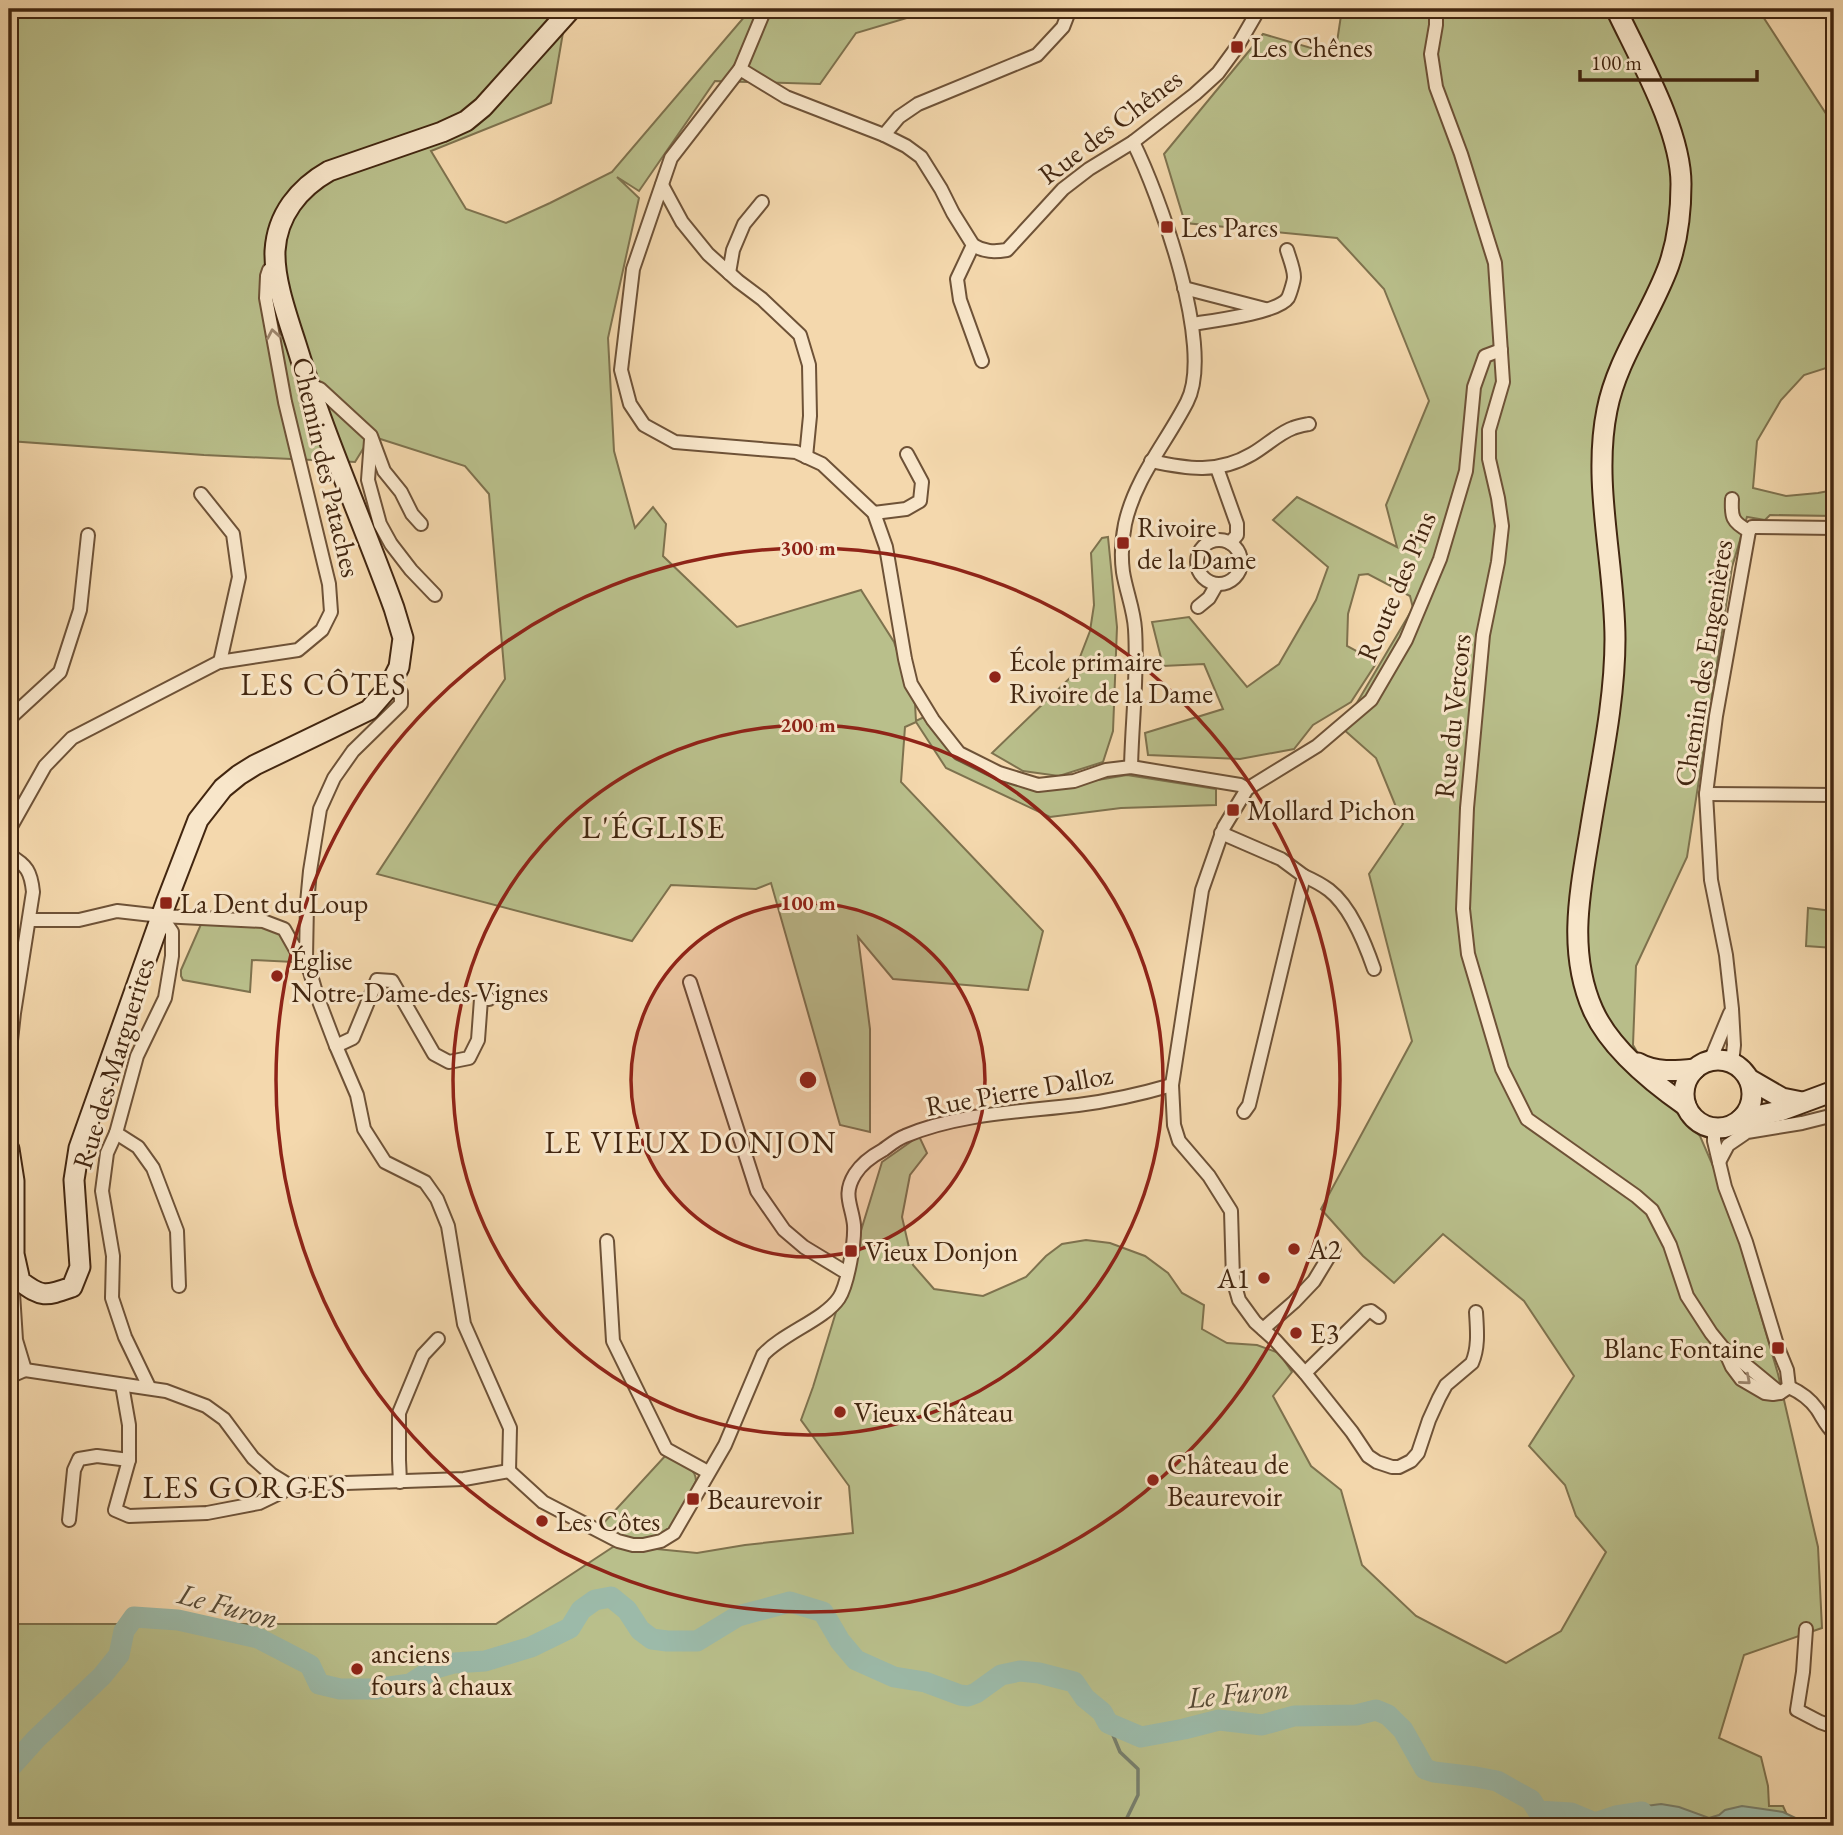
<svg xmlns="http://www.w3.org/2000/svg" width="1843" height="1835" font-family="'EB Garamond',serif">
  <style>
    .green { fill: #b9bf8b; stroke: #7e724e; stroke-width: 2 }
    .water { fill: #9cbaa9; stroke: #787f6c; stroke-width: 2 }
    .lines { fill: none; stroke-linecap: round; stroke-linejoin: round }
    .stream { stroke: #787f6c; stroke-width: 3.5 }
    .river { stroke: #9cbaa9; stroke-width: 21 }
    .minor-casing { stroke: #6e5237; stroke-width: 16 }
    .secondary-casing { stroke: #422610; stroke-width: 23 }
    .minor { stroke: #f8e6ca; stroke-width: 12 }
    .secondary { stroke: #f8e6ca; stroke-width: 19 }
    .oneway { stroke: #9d866d }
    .ring { fill: none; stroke: #8f2418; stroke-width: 3.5 }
    .poi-dot { fill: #8f2418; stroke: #f8e6ca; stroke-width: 2.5 }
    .labels { text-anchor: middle; stroke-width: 6; stroke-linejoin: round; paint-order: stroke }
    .poi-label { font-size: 28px; fill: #422610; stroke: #f8e6ca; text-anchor: start }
    .street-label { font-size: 28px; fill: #422610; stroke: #f8e6ca }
    .neighbourhood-label { font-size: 30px; letter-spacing: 2px; fill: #422610; stroke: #f8e6ca }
    .water-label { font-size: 30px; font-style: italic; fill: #584b36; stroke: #f8e6ca }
    .quarter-label { font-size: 32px; letter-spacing: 2px; fill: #422610; stroke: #f8e6ca }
    .centre { fill: #8f2418; stroke: #f8e6ca; stroke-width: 3.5 }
    .ring-label { font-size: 21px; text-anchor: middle; font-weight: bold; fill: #8f2418; stroke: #f8e6ca; stroke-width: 6; stroke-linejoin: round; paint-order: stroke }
  </style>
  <rect width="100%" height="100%" fill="#f4d8ad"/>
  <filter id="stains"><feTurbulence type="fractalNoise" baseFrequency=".00286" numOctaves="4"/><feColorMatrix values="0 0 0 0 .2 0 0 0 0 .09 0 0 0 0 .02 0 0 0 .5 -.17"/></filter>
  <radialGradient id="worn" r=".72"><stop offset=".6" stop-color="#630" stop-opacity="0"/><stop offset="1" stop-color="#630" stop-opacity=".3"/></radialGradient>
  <g class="green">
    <path d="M9,9h558l-16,94 -120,48 35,58 40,14 44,-20 62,-31 139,-163h186l-81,24 -36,51 -105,-3 -76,110 -22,-14 22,21 -31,140 6,113 21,77 18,-21 13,17 -3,32 74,71 124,-37 33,52 21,62 1,17 8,-4 32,40 89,32 82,-14 89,14v16l-95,3 -71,9 -104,-49 -30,-46 -11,5 -4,55 142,149 -15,59 -135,-11 -35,-42 12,92v103l-30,-7 -69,-242 -15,6 -85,-4 -39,56 -255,-67 128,-195 -16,-185 -24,-28 -94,-30 -16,26 -151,-7 -195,-14z"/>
    <path d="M1342,9h416l76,117v244l-5,-3 -25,8 -23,25 -24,41 -4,47 33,8 32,-3 16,-3v26l-64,-1 -5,5 -18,-3 -15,50 -45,290 -51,109 -3,79 32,55 35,36 26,60 52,178 40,173 4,81 -78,27 -25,83 42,19 7,29 1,20h14l9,20h-1783v-202h487l120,-79 81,8 48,-8 108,-12 -4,-47 -48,-66 12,-33 69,-225 37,-26 8,17 -17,22 -8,42 11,48 21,24 49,7 43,-19 20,-21 16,-12 24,-4 24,3 35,13 23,17 14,20 22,12 -2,24 25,14 30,2 22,8 13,19 -19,24 38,70 30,24 21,75 54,51 90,47 55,-32 45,-79 -30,-36 -11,-31 -36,-39 45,-70 -50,-75 -81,-67 -49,49 -31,-27 -42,-47 91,-168 -43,-167 34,-50 -27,-66 -34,-30 71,-120 -3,-12 -42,-22 -9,1 -11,39 -1,32 30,16 -26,40 -38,23 -19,24 -54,10 -92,-4 -3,-22 78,-24 -19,-45 -41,2 -11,-44 37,-5 58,70 32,-23 37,-64 12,-33 -55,-47 24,-23 100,50 -11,-42 43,-104 -45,-112 -47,-51 -152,-15 -21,-69 99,-120 72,21z"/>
    <path d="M1108,537l9,90 -4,104 -10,31 -44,14 -36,-5 -31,-18 81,-78 17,-44 4,-26 -3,-52 11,-15z"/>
    <path d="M1808,908l24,3 2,15v22l-28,-2z"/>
    <path d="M202,922l61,3 21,7 9,30 -41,-2 -2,32 -67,-12 -2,-4v-6z"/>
    <path d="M666,1455c12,6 30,11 30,26l-18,36 -14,18 -27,7 -38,-14z"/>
  </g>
  <path class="water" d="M1661,1804l18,3 30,11 10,-3 6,-5 17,-4 21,3 20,3 25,12 8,2h-162l-38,-10 22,-9z"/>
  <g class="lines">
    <g class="stream">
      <path d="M369,1689v5"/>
      <path d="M1108,1723l12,29 18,17v26l-15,31"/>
    </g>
    <path class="river" d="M9,1769l27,-30 66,-63 17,-21 5,-24 10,-14 44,3 80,18 52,27 9,19 21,5h35l35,-5 23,-15 21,-6 31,-2 46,-14 39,-19 11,-18 14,-10 16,-3 16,13 13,20 12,9 15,2h30l41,-25 52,-14 33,10 17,29 16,19 38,17 31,5 35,13 8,1 8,-3 25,-18 19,-4 19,2 35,9 11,16 17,14 6,11 33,14 43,-8 35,-9 43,5 32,-9 62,-1 20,-5 12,5 15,15 22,39 9,3 42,5 21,4 34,19 7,11 33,2 24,10 21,-7 26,-4"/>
    <defs>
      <g id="minor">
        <path d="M765,9l-25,60 -69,89 -38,111 -12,101 9,34 14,21 31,17 121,10 26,12 52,49 12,34 19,112 6,25 22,36 26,33 40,20 39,12 36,-4 32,-11 25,-3 109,18 7,4"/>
        <path d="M1436,9v16l-5,29 5,33 25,67 34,109 8,119 -14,48v29l9,39 4,28 -4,36 -15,73 -16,173 -4,101 5,45 34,115 25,50 109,77 16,14 18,35 17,51 24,37 13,16 8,18 9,12 24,14 8,1 7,-1 9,-6"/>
        <path d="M740,69l46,28 98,38 15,-18 19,-13 119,-49 26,-28 7,-18"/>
        <path d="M884,135l22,11 15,11 20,32 12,24 20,32 -16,34 3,21 22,61"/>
        <path d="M662,185l20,37 26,32 30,27 24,18 38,36 9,30 1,51 -4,41"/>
        <path d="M973,245c11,7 21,7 34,5l56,-61 26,-20 44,-27 62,-48 23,-21 19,-26 22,-38"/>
        <path d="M729,273l4,-23 11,-26 18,-22"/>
        <path d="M1184,288l81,21"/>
        <path d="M1192,324c19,-3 86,-11 96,-26 2,-4 6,-17 6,-21 0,-8 -5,-20 -7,-27"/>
        <path d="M308,384l12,5 51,47 13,35 17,21 11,22 9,10"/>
        <path d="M371,440l-3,40 12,44 11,20 20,26 24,25"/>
        <path d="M1151,461c37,8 67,13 101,-7 14,-8 27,-21 41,-26 5,-2 11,-3 16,-4"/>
        <path d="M1217,468l20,56v11l-7,8"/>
        <path d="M201,494l32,40 6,43 -19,85"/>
        <path d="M1732,499c-1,18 0,23 17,32"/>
        <path d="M874,513l32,-4 14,-8 2,-19 -15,-28"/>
        <path d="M1749,531l3,-4h5l77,1"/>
        <circle cx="1219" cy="562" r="22"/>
        <path d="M1198,607l11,-9 8,-14"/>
        <path d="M389,687l12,6v11l-48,47 -19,27 -14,31 -10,62 -3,32 -1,55 11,38 19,50 21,49 7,34 21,33 40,20 12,17 11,27 16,98 46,104 -1,43"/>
        <path d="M9,719l51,-47 20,-62 8,-75"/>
        <path d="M1131,767c1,-46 7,-92 4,-138 -1,-19 -9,-38 -12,-57 -2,-15 -1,-33 2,-48 10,-46 41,-81 62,-122 28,-54 -28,-208 -54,-260"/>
        <path d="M1706,794l128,1"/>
        <path d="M9,830l36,-64 27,-28 147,-76 79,-12 24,-20 9,-18 -2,-28 -44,-182 -19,-104 1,-22 2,-6 6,-5"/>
        <path d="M1221,833l60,26 23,17 -55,229 -5,7"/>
        <path d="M9,855c18,10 22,17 24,37l-19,121 -5,46"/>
        <path d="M1304,876c9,4 17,8 25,14 22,17 36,53 45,79"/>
        <path d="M29,920h50l38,-9 44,5 102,5 21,8 21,37"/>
        <path d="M690,982l67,209 27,39 20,17 38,23h6"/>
        <path d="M336,1046l17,-8 24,-58 15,1 42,73 15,8 20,-4 9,-18 3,-41h8"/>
        <path d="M1710,1061l20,-48"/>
        <path d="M1732,1063l2,-18 -2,-36 -6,-54 -15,-75 -5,-86 10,-78 33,-185"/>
        <path d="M1714,1128v13l11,46 21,55 32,106 9,22 2,17"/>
        <path d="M116,1133l22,14 15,21 24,63 2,55"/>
        <path d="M1719,1162l9,-17 19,-13 55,-9 32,-8"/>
        <path d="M607,1241l6,100 53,108 42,23"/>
        <path d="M9,1283l4,10 3,47 9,30"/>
        <path d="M1476,1312c1,17 3,35 -4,51l-26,22 -7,13 -10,22 -11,33 -7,8 -12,6h-7l-15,-5 -9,-6 -16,-24 -47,-59 -30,-33 -20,-18 -16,-22 -6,-21 -2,-68 -22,-35 -30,-35 -5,-16 -2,-40 30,-195 22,-63 23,-38 70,-43 54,-46 35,-60 34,-81 26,-88 8,-84 11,-31 16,-6"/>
        <path d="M1263,1329l31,-27 20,-21 20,-33"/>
        <path d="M1724,1349l17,12 39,32"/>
        <path d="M25,1370l141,21 40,15 18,13 29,39 18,16 21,13"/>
        <path d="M1305,1373l62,-61 4,-1 8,6"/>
        <path d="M9,1377l16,-7"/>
        <path d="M122,1385l7,40v35l-14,50 14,6 78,-3 52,-10 33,-16 24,-3 148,-5 45,-8"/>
        <path d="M149,1387l-24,-50 -13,-39 1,-42 -11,-65 5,-38 9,-20 21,-77 28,-58 7,-42v-24l-11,-16"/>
        <path d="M1789,1387c11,5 21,12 28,22 6,9 9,17 17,24"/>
        <path d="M509,1471l34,31 75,39 15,4h10l18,-4 13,-8 51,-88 38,-90c20,-22 61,-35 76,-57 9,-14 16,-57 15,-73 -2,-20 -12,-30 1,-51 7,-11 17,-18 28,-24 7,-5 14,-11 22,-14 55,-23 116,-24 173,-31 32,-4 63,-11 94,-20"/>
        <path d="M400,1482l-1,-22v-47l24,-58 15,-16"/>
        <path d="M69,1520l5,-50 5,-11 18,-3 32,4"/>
        <path d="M1806,1629l-3,43 -6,38 23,12 14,5"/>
      </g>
      <g id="secondary">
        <path d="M1616,9c23,49 65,121 65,175 0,27 -3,55 -12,81 -18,50 -52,93 -62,145 -15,73 8,155 8,229 0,64 -15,129 -25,192 -10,60 -23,120 3,179 17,38 60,73 93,96"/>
        <circle cx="1718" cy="1094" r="34"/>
        <path d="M1638,1063c17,10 38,8 57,6"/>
        <path d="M1749,1079l33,19 20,4"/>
        <path d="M1741,1119l39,-8 54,-20"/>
        <path d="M9,1149l5,32v73l6,27c22,17 26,15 52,6l8,-20 -6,-87 5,-32 87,-245 32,-83 25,-32 16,-13 16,-10 114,-55 20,-23 10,-20 4,-29 -9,-30c-32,-88 -71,-175 -98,-264 -9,-28 -22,-64 -21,-93 2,-36 24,-63 54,-80l113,-39 24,-11 17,-14 88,-98"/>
      </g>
    </defs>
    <use href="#minor" class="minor-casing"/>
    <use href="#secondary" class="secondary-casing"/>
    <use href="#minor" class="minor"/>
    <use href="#secondary" class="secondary"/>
  </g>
  <defs><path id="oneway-chevron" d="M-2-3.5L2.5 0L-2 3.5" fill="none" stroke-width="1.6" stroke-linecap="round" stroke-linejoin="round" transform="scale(1.75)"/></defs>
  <g class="oneway">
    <use href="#oneway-chevron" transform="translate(273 334) rotate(-100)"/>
    <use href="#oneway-chevron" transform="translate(1746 1380) rotate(41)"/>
  </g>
  <circle cx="808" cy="1080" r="177" fill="#8f2418" fill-opacity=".12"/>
  <g class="ring">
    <circle cx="808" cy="1080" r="177"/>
    <circle cx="808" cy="1080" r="355"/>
    <circle cx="808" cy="1080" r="532"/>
  </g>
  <g class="poi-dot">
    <rect x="1230" y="40" width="14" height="14" rx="3.5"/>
    <rect x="1160" y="220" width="14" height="14" rx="3.5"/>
    <rect x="1116" y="536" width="14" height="14" rx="3.5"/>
    <circle cx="995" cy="677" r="7"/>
    <rect x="1226" y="803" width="14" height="14" rx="3.5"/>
    <rect x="159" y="896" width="14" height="14" rx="3.5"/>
    <circle cx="277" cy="976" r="7"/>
    <circle cx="1294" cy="1249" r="7"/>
    <rect x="844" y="1244" width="14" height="14" rx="3.5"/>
    <circle cx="1264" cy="1278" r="7"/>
    <circle cx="1296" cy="1333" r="7"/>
    <rect x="1771" y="1341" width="14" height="14" rx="3.5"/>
    <circle cx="840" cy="1412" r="7"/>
    <circle cx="1153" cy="1480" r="7"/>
    <rect x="686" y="1492" width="14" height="14" rx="3.5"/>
    <circle cx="542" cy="1521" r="7"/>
    <circle cx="357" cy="1669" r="7"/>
  </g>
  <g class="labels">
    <g class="poi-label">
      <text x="1251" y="57">Les Chênes</text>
      <text x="1181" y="237">Les Parcs</text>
      <text x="1137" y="537">Rivoire<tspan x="1137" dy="32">de la Dame</tspan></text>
      <text x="1009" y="671">École primaire<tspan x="1009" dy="32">Rivoire de la Dame</tspan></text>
      <text x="1247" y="820">Mollard Pichon</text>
      <text x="180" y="913">La Dent du Loup</text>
      <text x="291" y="970">Église<tspan x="291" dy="32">Notre-Dame-des-Vignes</tspan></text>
      <text x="1308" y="1259">A2</text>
      <text x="865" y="1261">Vieux Donjon</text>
      <text x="1250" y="1288" text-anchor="end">A1</text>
      <text x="1310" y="1343">E3</text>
      <text x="1764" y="1358" text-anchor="end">Blanc Fontaine</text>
      <text x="854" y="1422">Vieux Château</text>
      <text x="1167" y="1474">Château de<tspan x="1167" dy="32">Beaurevoir</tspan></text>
      <text x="707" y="1509">Beaurevoir</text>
      <text x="556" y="1531">Les Côtes</text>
      <text x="371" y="1663">anciens<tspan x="371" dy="32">fours à chaux</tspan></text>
    </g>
    <g class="street-label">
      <text transform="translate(1110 126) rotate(-37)" y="10">Rue des Chênes</text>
      <text transform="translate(327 467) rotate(77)" y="10">Chemin des Pataches</text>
      <text transform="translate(1396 586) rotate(-67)" y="10">Route des Pins</text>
      <text transform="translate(1703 663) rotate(-81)" y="10">Chemin des Engenières</text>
      <text transform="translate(1452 716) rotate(-84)" y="10">Rue du Vercors</text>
      <text transform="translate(113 1063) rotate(-73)" y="10">Rue des Marguerites</text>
      <text transform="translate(1019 1090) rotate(-10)" y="10">Rue Pierre Dalloz</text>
    </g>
    <g class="neighbourhood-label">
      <text x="324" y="695">LES CÔTES</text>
      <text x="691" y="1153">LE VIEUX DONJON</text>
    </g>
    <g class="water-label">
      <text transform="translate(228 1606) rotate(15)" y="10">Le Furon</text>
      <text transform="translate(1238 1693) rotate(-6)" y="10">Le Furon</text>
    </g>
    <g class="quarter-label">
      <text x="654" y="838">L'ÉGLISE</text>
      <text x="245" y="1498">LES GORGES</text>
    </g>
  </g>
  <circle cx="808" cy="1080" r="10" class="centre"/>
  <g class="ring-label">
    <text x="808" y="555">300 m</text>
    <text x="808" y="732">200 m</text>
    <text x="808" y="910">100 m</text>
  </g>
  <rect width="1843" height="1835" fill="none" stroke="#f4d8ad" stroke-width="35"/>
  <rect x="10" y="10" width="1822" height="1814" fill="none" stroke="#422610" stroke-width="3.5"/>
  <rect x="18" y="18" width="1808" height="1800" fill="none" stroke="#422610" stroke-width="2"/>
  <path d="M1580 70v10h177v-10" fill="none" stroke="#422610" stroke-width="3.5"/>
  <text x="1591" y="70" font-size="21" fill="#422610" stroke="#f8e6ca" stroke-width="5" paint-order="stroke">100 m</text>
  <rect width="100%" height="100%" filter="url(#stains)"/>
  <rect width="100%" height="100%" fill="url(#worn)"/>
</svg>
